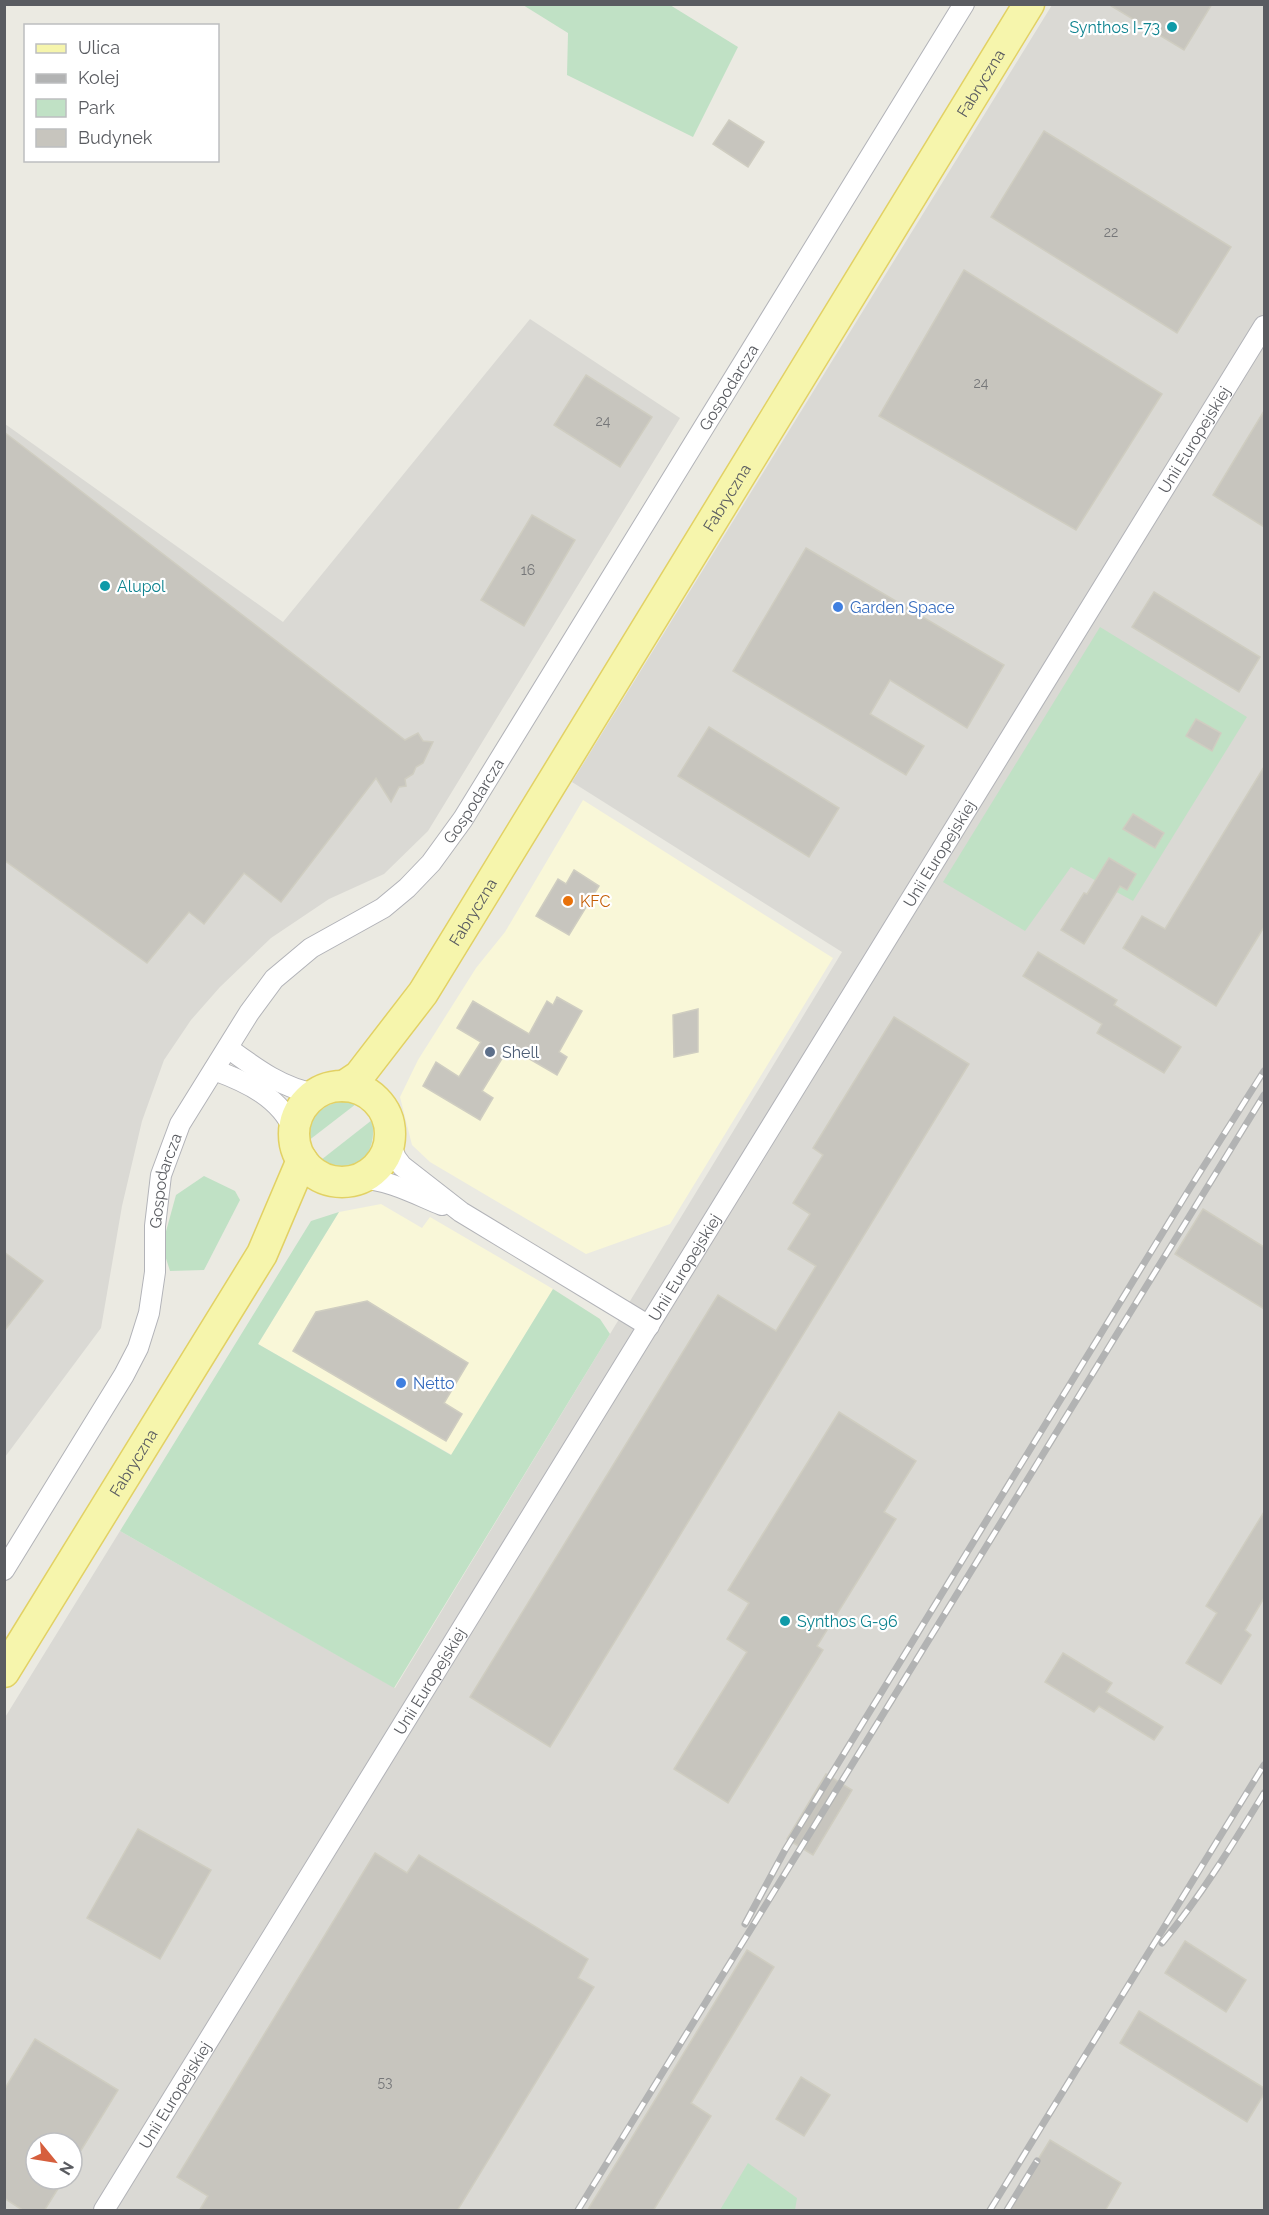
<svg xmlns="http://www.w3.org/2000/svg" width="1269" height="2215" font-family="Raleway,sans-serif">
  <style>
    .commercial { fill: #f9f7d8 }
    .industrial { fill: #dad9d4; fill-rule: evenodd }
    .green { fill: #c0e1c5 }
    .building { fill: #c7c5be; stroke: #cfcdc1; stroke-width: 1.5 }
    .lines { fill: none; stroke-linecap: round; stroke-linejoin: round }
    .minor-casing { stroke: #b2b3b8; stroke-width: 22 }
    .primary-casing { stroke: #e2d164; stroke-width: 33 }
    .minor { stroke: #fff; stroke-width: 20 }
    .primary { stroke: #f6f5ac; stroke-width: 30 }
    .rail-casing { stroke: #b2b3b3; stroke-width: 7 }
    .rail { stroke: #fff; stroke-width: 4.5; stroke-dasharray: 14; stroke-linecap: butt }
    .culture-dot { fill: #0f9aa8; stroke: #fff; stroke-width: 2 }
    .shop-dot { fill: #3f7fe0; stroke: #fff; stroke-width: 2 }
    .food-dot { fill: #e8710a; stroke: #fff; stroke-width: 2 }
    .service-dot { fill: #5c6f8a; stroke: #fff; stroke-width: 2 }
    .labels { text-anchor: middle; stroke-width: 4.5; stroke-linejoin: round; paint-order: stroke }
    .number-label { font-size: 14px; fill: #757678 }
    .culture-label { font-size: 16px; fill: #0d838f; stroke: #fff; text-anchor: start }
    .street-label { font-size: 16px; fill: #5a5c61; stroke: #fff }
    .shop-label { font-size: 16px; fill: #366cbe; stroke: #fff; text-anchor: start }
    .food-label { font-size: 16px; fill: #c56008; stroke: #fff; text-anchor: start }
    .service-label { font-size: 16px; fill: #4e5e75; stroke: #fff; text-anchor: start }
  </style>
  <rect width="100%" height="100%" fill="#ebeae2"/>
  <g class="commercial">
    <path d="M583,800l250,158 -163,266 -84,30 -156,-92 -18,-17 -12,-48 18,-37 58,-92 29,-36z"/>
    <path d="M381,1204l41,24 8,-11 123,72 -101,166 -194,-111 81,-132z"/>
  </g>
  <g class="industrial">
    <path d="M1052,5h212v2205h-1259l-1,-491 116,-188 275,157 447,-736 -270,-170zM36,2143h36v36h-36z"/>
    <path d="M530,319l150,99 -252,413 -44,43 -55,25 -58,39 -51,49 -29,33 -27,40 -22,61 -20,85 -21,122 -96,129v-1033l278,198z"/>
  </g>
  <g class="green">
    <path d="M523,5h147l68,42 -45,90 -126,-62 1,-42z"/>
    <path d="M1100,627l147,90 -114,184 -62,-34 -46,64 -82,-49z"/>
    <path d="M345,1101l11,3 -48,37c1,-25 13,-37 37,-40z"/>
    <path d="M372,1120c7,35 -20,63 -51,40z"/>
    <path d="M204,1176l31,15 5,9 -36,70 -34,1 -8,-25 14,-51z"/>
    <path d="M339,1212l-81,132 193,111 102,-166 47,30 10,15 -216,354 -274,-157 191,-310z"/>
    <path d="M748,2163l49,35 -2,12h-75z"/>
  </g>
  <g class="building">
    <path d="M1108,4h104l-28,46z"/>
    <path d="M729,120l35,22 -16,25 -35,-23z"/>
    <path d="M1044,131l187,116 -54,86 -186,-116z"/>
    <path d="M964,270l198,124 -86,136 -197,-114z"/>
    <path d="M586,375l66,42 -32,50 -66,-42z"/>
    <path d="M1264,411v116l-51,-32z"/>
    <path d="M4,432l401,308 13,-7 5,8 10,1 -10,21 -7,4 -3,7 -8,5 1,7 -7,1 -8,15 -15,-24 -95,124 -37,-29 -40,51 -15,-12 -42,51 -143,-103z"/>
    <path d="M532,515l43,25 -51,86 -43,-26z"/>
    <path d="M806,548l198,117 -37,63 -77,-48 -20,34 54,32 -18,29 -173,-104z"/>
    <path d="M1154,592l106,65 -21,35 -107,-65z"/>
    <path d="M1196,719l25,14 -9,18 -26,-15z"/>
    <path d="M709,727l130,81 -30,49 -131,-81z"/>
    <path d="M1264,767v160l-48,79 -93,-58 19,-32 23,13z"/>
    <path d="M1133,814l31,19 -9,15 -32,-19z"/>
    <path d="M1109,858l27,16 -9,16 -7,-4 -36,58 -23,-14 23,-37 3,1z"/>
    <path d="M574,870l25,16 -30,49 -33,-19 22,-37 8,5z"/>
    <path d="M1038,952l79,48 -3,5 67,42 -17,26 -67,-40 5,-9 -79,-48z"/>
    <path d="M557,997l25,14 -23,41 8,5 -10,18 -48,-28 -27,44 11,7 -13,22 -57,-34 13,-24 23,15 22,-35 -24,-14 16,-27 56,33 18,-33 6,4z"/>
    <path d="M698,1009v43l-24,5 -1,-42z"/>
    <path d="M894,1017l75,47 -419,683 -80,-50 248,-402 58,36 40,-65 -28,-17 22,-35 -17,-11 30,-48 -10,-7z"/>
    <path d="M1203,1209l61,38v62l-89,-55z"/>
    <path d="M4,1252l39,29 -39,50z"/>
    <path d="M367,1301l101,62 -24,40 18,11 -16,27 -153,-90 23,-39z"/>
    <path d="M839,1412l77,49 -32,51 12,7 -79,127 6,4 -95,153 -54,-34 73,-117 -20,-13 22,-36 -21,-13z"/>
    <path d="M1264,1512v86l-19,32 6,5 -30,49 -35,-21 31,-50 -11,-7z"/>
    <path d="M1063,1653l49,30 -6,9 57,35 -9,13 -55,-34 -5,6 -49,-30z"/>
    <path d="M826,1774l26,16 -39,65 -26,-16z"/>
    <path d="M138,1829l73,41 -51,89 -73,-41z"/>
    <path d="M375,1853l32,20 12,-18 169,104 -10,19 16,9 -137,224h-258l9,-15 -31,-19z"/>
    <path d="M1185,1941l61,39 -20,32 -61,-39z"/>
    <path d="M747,1950l27,17 -83,136 20,13 -58,95h-66z"/>
    <path d="M1139,2011l125,77v6l-17,28 -127,-79z"/>
    <path d="M35,2039l83,51 -46,75v-22h-36v36h28l-20,32h-20l-20,-13v-108z"/>
    <path d="M801,2077l29,18 -26,41 -28,-17z"/>
    <path d="M1050,2140l71,43 -16,28h-99z"/>
  </g>
  <g class="lines">
    <defs>
      <g id="minor">
        <path d="M228,1048c27,20 55,41 89,46"/>
        <path d="M214,1070c33,12 67,28 80,61"/>
        <path d="M389,1142l7,16 6,8 59,46 188,114"/>
        <path d="M360,1178c29,2 55,16 82,27"/>
        <path id="s1" d="M4,1570l120,-195 14,-27 11,-35 6,-41v-46l6,-51 19,-51 69,-111 25,-34 37,-31 72,-40 24,-20 24,-25 32,-44 501,-815"/>
        <path id="s2" d="M104,2210l1160,-1884"/>
      </g>
      <g id="primary">
        <path id="s3" d="M344,1086l15,-10 64,-83 606,-989"/>
        <circle cx="342" cy="1134" r="48"/>
        <path id="s4" d="M4,1672l258,-418 40,-94"/>
      </g>
    </defs>
    <use href="#minor" class="minor-casing"/>
    <use href="#primary" class="primary-casing"/>
    <use href="#minor" class="minor"/>
    <use href="#primary" class="primary"/>
    <defs>
      <g id="rail">
        <path d="M745,1924l40,-74 405,-662 74,-117"/>
        <path d="M1162,1943c39,-47 71,-99 102,-150"/>
        <path d="M578,2210l686,-1115"/>
        <path d="M990,2210l274,-445"/>
        <path d="M1007,2210l30,-49"/>
      </g>
    </defs>
    <use href="#rail" class="rail-casing"/>
    <use href="#rail" class="rail"/>
  </g>
  <g class="culture-dot">
    <circle cx="1172" cy="27" r="6"/>
    <circle cx="105" cy="586" r="6"/>
    <circle cx="785" cy="1621" r="6"/>
  </g>
  <g class="shop-dot">
    <circle cx="838" cy="607" r="6"/>
    <circle cx="401" cy="1383" r="6"/>
  </g>
  <circle class="food-dot" cx="568" cy="901" r="6"/>
  <circle class="service-dot" cx="490" cy="1052" r="6"/>
  <g class="labels">
    <g class="number-label">
      <text x="1111" y="237">22</text>
      <text x="981" y="388">24</text>
      <text x="603" y="426">24</text>
      <text x="528" y="575">16</text>
      <text x="385" y="2087">53</text>
    </g>
    <g class="culture-label">
      <text x="1160" y="33" text-anchor="end">Synthos I-73</text>
      <text x="117" y="592">Alupol</text>
      <text x="797" y="1627">Synthos G-96</text>
    </g>
    <g class="street-label">
      <text dy="6" stroke="none"><textPath href="#s3" startOffset="1190">Fabryczna</textPath></text>
      <text dy="6" stroke="none"><textPath href="#s1" startOffset="1420">Gospodarcza</textPath></text>
      <text dy="6" stroke="none"><textPath href="#s2" startOffset="2079">Unii Europejskiej</textPath></text>
      <text dy="6" stroke="none"><textPath href="#s3" startOffset="704">Fabryczna</textPath></text>
      <text dy="6" stroke="none"><textPath href="#s1" startOffset="934">Gospodarcza</textPath></text>
      <text dy="6" stroke="none"><textPath href="#s2" startOffset="1593">Unii Europejskiej</textPath></text>
      <text dy="6" stroke="none"><textPath href="#s3" startOffset="218">Fabryczna</textPath></text>
      <text dy="6" stroke="none"><textPath href="#s1" startOffset="430">Gospodarcza</textPath></text>
      <text dy="6" stroke="none"><textPath href="#s2" startOffset="1107">Unii Europejskiej</textPath></text>
      <text dy="6" stroke="none"><textPath href="#s4" startOffset="246">Fabryczna</textPath></text>
      <text dy="6" stroke="none"><textPath href="#s2" startOffset="621">Unii Europejskiej</textPath></text>
      <text dy="6" stroke="none"><textPath href="#s2" startOffset="135">Unii Europejskiej</textPath></text>
    </g>
    <g class="shop-label">
      <text x="850" y="613">Garden Space</text>
      <text x="413" y="1389">Netto</text>
    </g>
    <g class="food-label">
      <text x="580" y="907">KFC</text>
    </g>
    <g class="service-label">
      <text x="502" y="1058">Shell</text>
    </g>
  </g>
  <rect width="1269" height="2215" fill="none" stroke="#5a5c61" stroke-width="12"/>
  <rect x="24" y="24" width="195" height="138" fill="#ffffff" stroke="#bdbec0" stroke-width="1.5"/>
  <rect x="36" y="44" width="30" height="9" fill="#f6f5ac" stroke="#bdbec0" stroke-width="1.5"/>
  <text x="78" y="54" font-size="18" fill="#5a5c61">Ulica</text>
  <rect x="36" y="74" width="30" height="9" fill="#b2b3b3" stroke="#bdbec0" stroke-width="1.5"/>
  <text x="78" y="84" font-size="18" fill="#5a5c61">Kolej</text>
  <rect x="36" y="99" width="30" height="18" fill="#c0e1c5" stroke="#bdbec0" stroke-width="1.5"/>
  <text x="78" y="114" font-size="18" fill="#5a5c61">Park</text>
  <rect x="36" y="129" width="30" height="18" fill="#c7c5be" stroke="#bdbec0" stroke-width="1.5"/>
  <text x="78" y="144" font-size="18" fill="#5a5c61">Budynek</text>
  <g transform="translate(54 2161) rotate(120)"><circle r="28" fill="#ffffff" stroke="#bdbec0" stroke-width="1.5"/>
  <path d="M0-4.5L10 22L0 15L-10 22Z" fill="#d65f3d"/>
  <text y="-9" font-size="16" font-weight="bold" text-anchor="middle" fill="#5a5c61">N</text>
  </g>
</svg>
